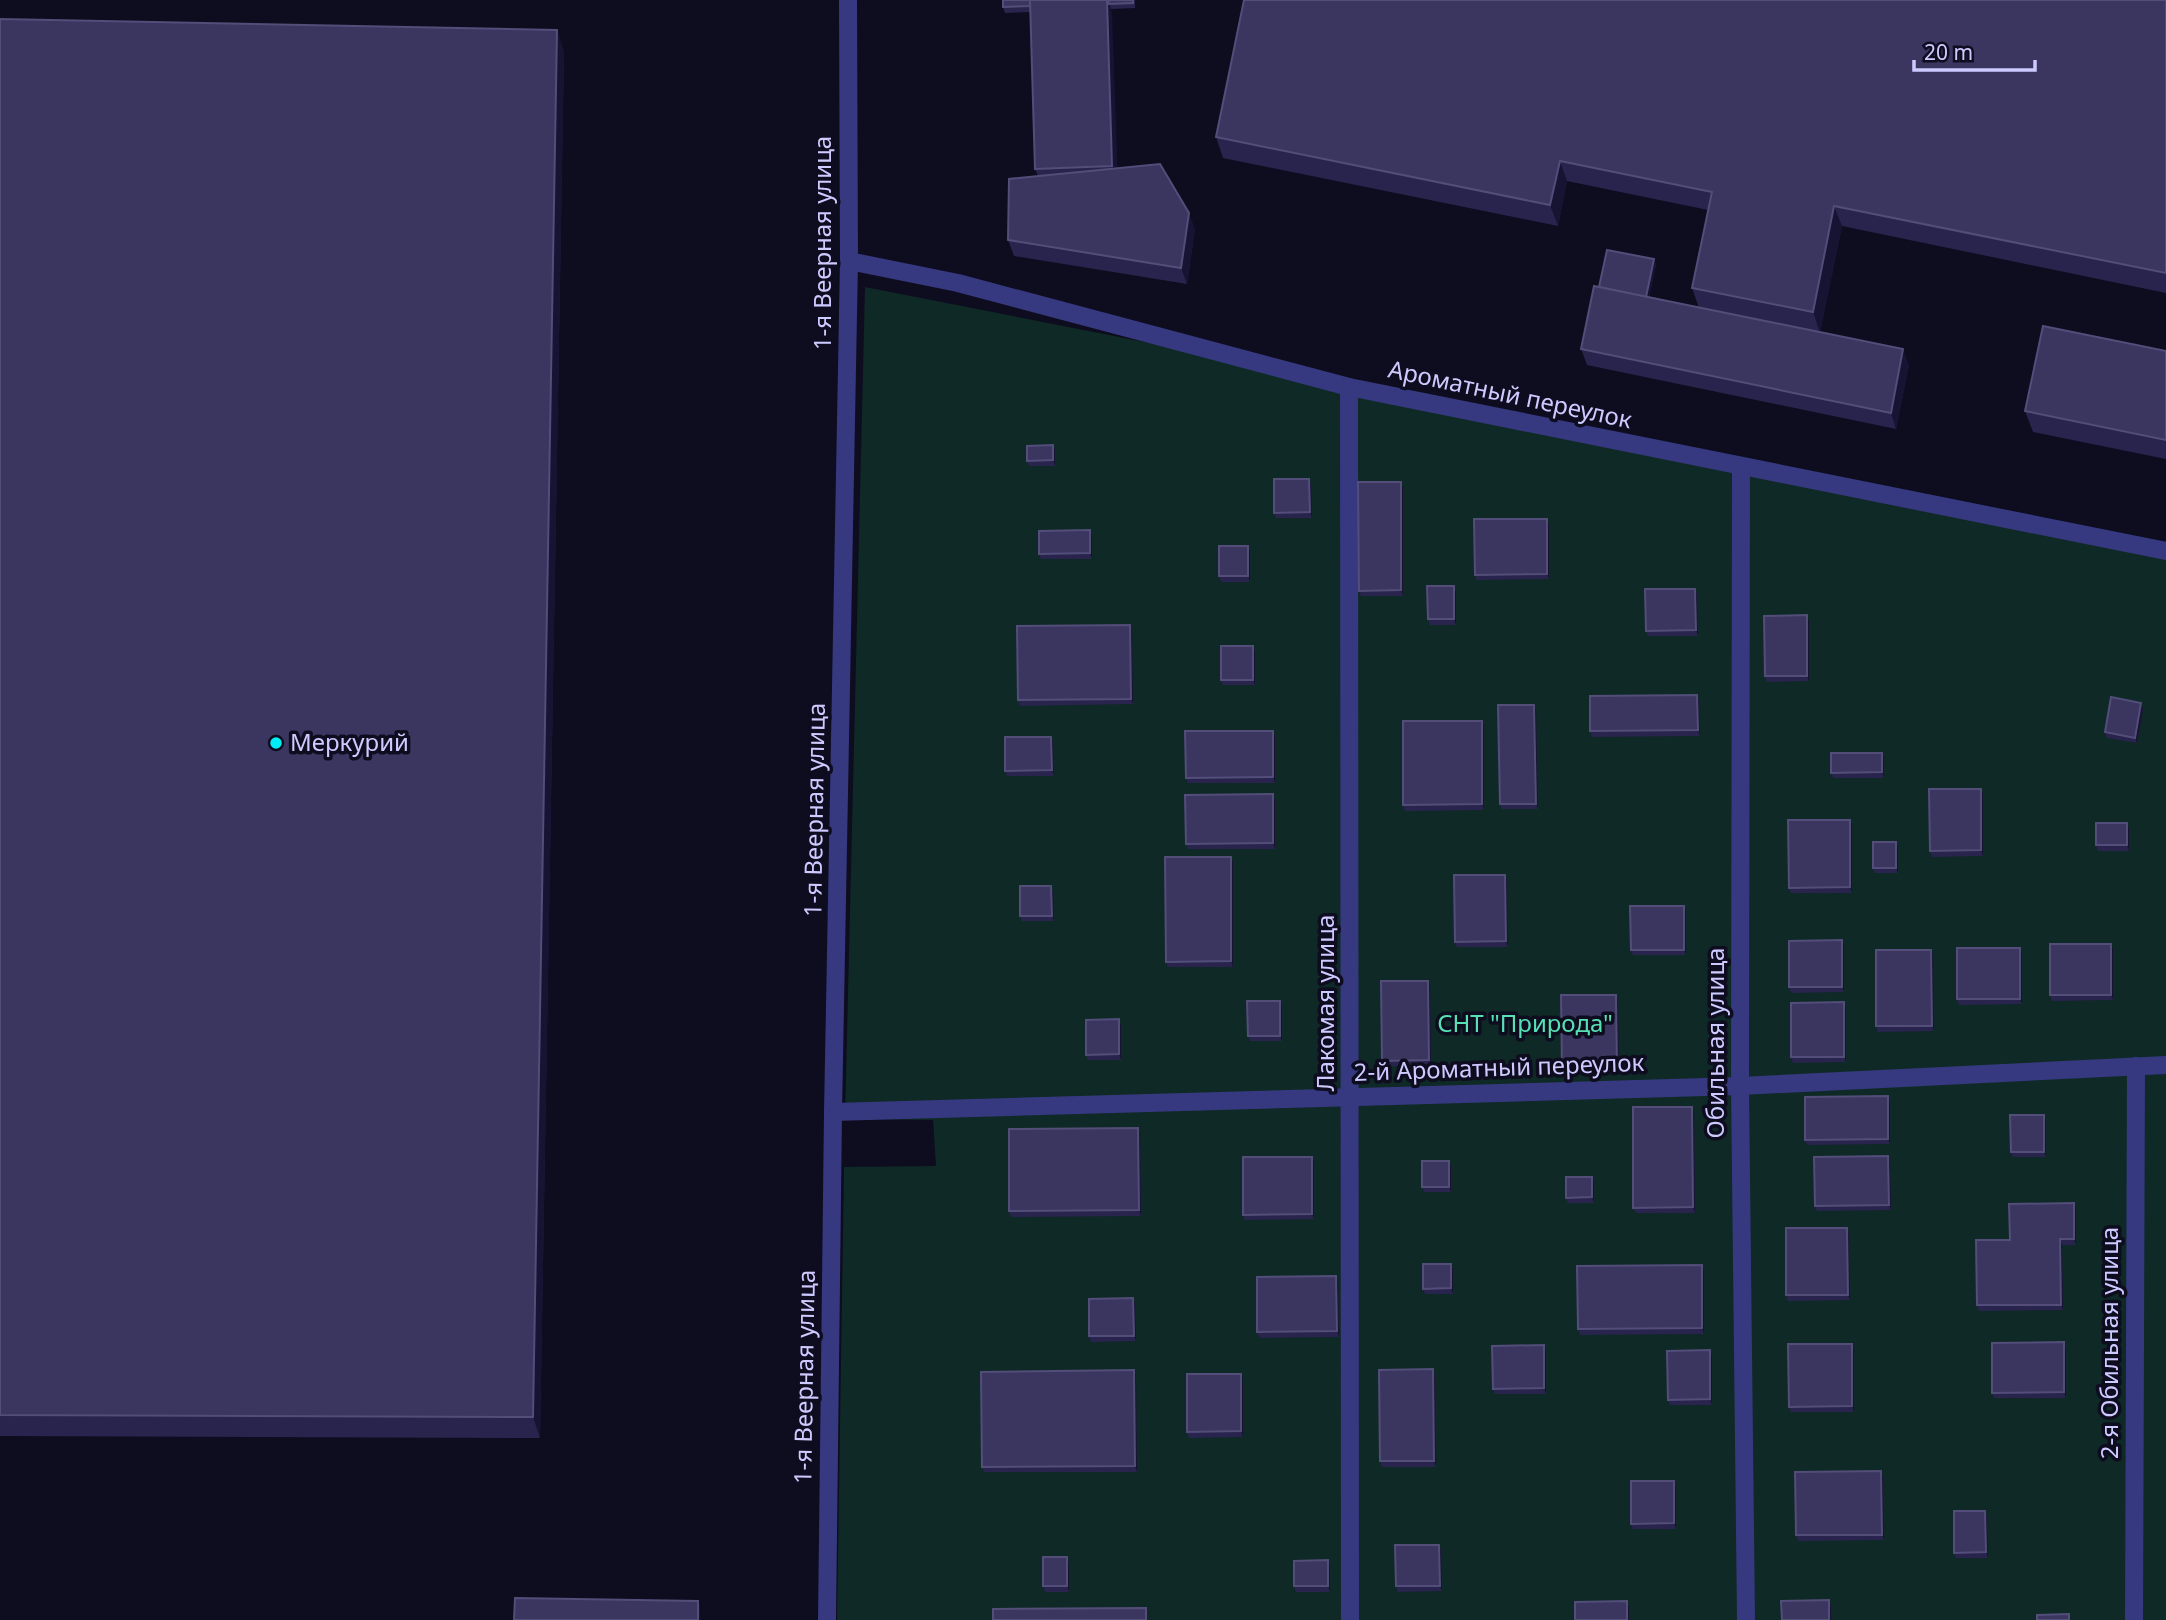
<svg xmlns="http://www.w3.org/2000/svg" width="2166" height="1620" font-family="'Noto Sans',sans-serif">
  <style>
    .green { fill: #0f2926 }
    .lines { fill: none; stroke-linecap: round; stroke-linejoin: round }
    .minor { stroke: #36397f; stroke-width: 18 }
    .wall { fill: #29244d }
    .shaded-wall { fill: #171333 }
    .building { fill: #3b3660; stroke: #524d79; stroke-width: 2 }
    .poi-dot { fill: #00eef5; stroke: #0e0c1f; stroke-width: 2.5 }
    .labels { text-anchor: middle; stroke-width: 7; stroke-linejoin: round; paint-order: stroke }
    .street-label { font-size: 24px; fill: #cdcaff; stroke: #0e0c1f }
    .poi-label { font-size: 24px; fill: #cdcaff; stroke: #0e0c1f; text-anchor: start }
    .park-label { font-size: 24px; fill: #56e0b3; stroke: #0e0c1f }
  </style>
  <rect width="100%" height="100%" fill="#0e0c1f"/>
  <path class="green" d="M865,287l1301,256v1077h-1329l7,-453 92,-1 -3,-46 -88,-1z"/>
  <g class="lines">
    <g class="minor">
      <path d="M849,261l109,22 391,104 817,164"/>
      <path d="M1349,387l1,1233"/>
      <path d="M1741,467l-1,619 6,534"/>
      <path d="M833,1112l907,-26 426,-21"/>
      <path d="M827,1620l6,-508 16,-851 -1,-261"/>
      <path d="M2134,1620l2,-554"/>
    </g>
  </g>
  <g class="wall">
    <path d="M1003,0h132v8l-24,1 6,159 78,61 -8,55 -173,-28 -6,-16 30,-64 -3,-7 -5,-157 -25,1 -2,-6z"/>
    <path d="M2166,0v293l-324,-67 -22,106 89,33 -13,64 -309,-64 -6,-16 18,-62 55,-28 2,6 -7,32 50,11 -7,-20 16,-78 -141,-29 -9,45 -335,-68 -7,-21z"/>
    <path d="M0,19l564,32 -24,1387 -540,-2z"/>
    <path d="M2166,351v108l-133,-27 -8,-21z"/>
    <path d="M1055,451v15h-26l-2,-5z"/>
    <path d="M1311,484l1,34h-36l-2,-5z"/>
    <path d="M1403,488v108h-42l-2,-5z"/>
    <path d="M1547,519l2,5v55l-72,1 -2,-5z"/>
    <path d="M1090,530l2,6v23h-51l-2,-5z"/>
    <path d="M1248,546l2,5v31h-29l-2,-6z"/>
    <path d="M1454,586l2,6v33h-26l-2,-6z"/>
    <path d="M1695,589l2,5 1,42h-50l-2,-5z"/>
    <path d="M1809,621v60l-42,1 -2,-6z"/>
    <path d="M1130,625l2,5 1,74 -113,2 -2,-6z"/>
    <path d="M1253,646l2,5v34h-32l-2,-5z"/>
    <path d="M1699,700l1,36 -108,1 -2,-6z"/>
    <path d="M2141,703l2,6 -6,34 -30,-5 -2,-6z"/>
    <path d="M1536,710l2,99h-36l-2,-5z"/>
    <path d="M1484,726v84l-79,1 -2,-6z"/>
    <path d="M1273,731l2,5v47h-87l-2,-5z"/>
    <path d="M1053,742l1,34h-47l-2,-5z"/>
    <path d="M1884,758v20h-51l-2,-5z"/>
    <path d="M1981,789l2,5v62l-51,1 -2,-6z"/>
    <path d="M1273,794l2,6v49h-87l-2,-5z"/>
    <path d="M2127,823l2,5v23h-31l-2,-6z"/>
    <path d="M1852,825v68h-61l-2,-5z"/>
    <path d="M1898,847v26h-23l-2,-5z"/>
    <path d="M1233,862v105h-65l-2,-5z"/>
    <path d="M1505,875l2,5 1,67h-51l-2,-5z"/>
    <path d="M1053,892l1,29h-32l-2,-5z"/>
    <path d="M1684,906l2,5v44h-53l-2,-5z"/>
    <path d="M2111,944l2,5v51l-61,1 -2,-6z"/>
    <path d="M1844,946v46l-53,1 -2,-6z"/>
    <path d="M2022,953v51l-63,1 -2,-6z"/>
    <path d="M1933,955l1,76 -56,1 -2,-6z"/>
    <path d="M1428,981l2,5 1,80h-47l-2,-5z"/>
    <path d="M1616,995l2,5 1,74h-55l-2,-5z"/>
    <path d="M1280,1001l2,5v35h-32l-2,-5z"/>
    <path d="M1846,1008v54l-53,1 -2,-6z"/>
    <path d="M1121,1025v35h-33l-2,-5z"/>
    <path d="M1888,1096l2,6v42l-83,1 -2,-5z"/>
    <path d="M1692,1107l2,5 1,101h-59l-3,-5z"/>
    <path d="M2046,1121v36h-33l-2,-5z"/>
    <path d="M1140,1133l1,83 -130,1 -2,-6z"/>
    <path d="M1314,1162v57l-69,1 -2,-5z"/>
    <path d="M1890,1162l1,48 -74,1 -2,-5z"/>
    <path d="M1451,1166v26h-27l-2,-5z"/>
    <path d="M1594,1182v21h-26l-2,-5z"/>
    <path d="M2076,1209v36h-14l1,65 -84,1 -2,-6 33,-65z"/>
    <path d="M1847,1228l2,5 1,67 -62,1 -2,-6z"/>
    <path d="M1453,1269v25h-28l-2,-5z"/>
    <path d="M1704,1270v64l-124,1 -2,-6z"/>
    <path d="M1338,1282l1,55 -79,1 -3,-6z"/>
    <path d="M1135,1304l1,37 -45,1 -2,-6z"/>
    <path d="M2064,1342l2,6v50h-72l-2,-5z"/>
    <path d="M1852,1344l2,5v63h-63l-2,-5z"/>
    <path d="M1546,1351v43h-51l-2,-5z"/>
    <path d="M1712,1356v49h-42l-2,-5z"/>
    <path d="M1433,1369l2,6 1,92h-54l-2,-6z"/>
    <path d="M1136,1376l1,96h-153l-2,-5z"/>
    <path d="M1243,1379v58l-54,1 -2,-6z"/>
    <path d="M1883,1477l1,63 -86,1 -2,-6z"/>
    <path d="M1676,1487v42h-43l-2,-5z"/>
    <path d="M1985,1511l2,6 1,41h-32l-2,-5z"/>
    <path d="M1439,1545l2,5 1,41 -44,1 -2,-6z"/>
    <path d="M1067,1557l2,6v29h-24l-2,-6z"/>
    <path d="M1330,1566v26h-34l-2,-6z"/>
  </g>
  <g class="shaded-wall">
    <path d="M1107,0h1l4,12 6,170 -6,-16z"/>
    <path d="M557,30l7,21 -24,1387 -7,-21z"/>
    <path d="M1560,161l7,20 -9,45 -8,-21z"/>
    <path d="M1834,206l8,20 -22,107 -7,-21z"/>
    <path d="M1189,213l6,16 -8,55 -6,-16z"/>
    <path d="M1654,259l2,6 -10,47 -2,-6z"/>
    <path d="M1903,349l6,16 -13,64 -5,-16z"/>
    <path d="M1053,445l2,6v15l-2,-6z"/>
    <path d="M1309,479l2,5 1,34 -2,-6z"/>
    <path d="M1401,482l2,6v108l-2,-6z"/>
    <path d="M1547,519l2,5v55l-2,-5z"/>
    <path d="M1090,530l2,6v23l-2,-6z"/>
    <path d="M1248,546l2,5v31l-2,-6z"/>
    <path d="M1454,586l2,6v33l-2,-6z"/>
    <path d="M1695,589l2,5 1,42 -2,-6z"/>
    <path d="M1807,615l2,6v60l-2,-5z"/>
    <path d="M1130,625l2,5 1,74 -2,-5z"/>
    <path d="M1253,646l2,5v34l-2,-5z"/>
    <path d="M1697,695l2,5 1,36 -2,-6z"/>
    <path d="M2141,703l2,6 -6,34 -2,-5z"/>
    <path d="M1534,705l2,5 2,99 -2,-5z"/>
    <path d="M1482,721l2,5v84l-2,-6z"/>
    <path d="M1273,731l2,5v47l-2,-6z"/>
    <path d="M1051,737l2,5 1,34 -2,-6z"/>
    <path d="M1882,753l2,5v20l-2,-6z"/>
    <path d="M1981,789l2,5v62l-2,-6z"/>
    <path d="M1273,794l2,6v49l-2,-6z"/>
    <path d="M1850,820l2,5v68l-2,-6z"/>
    <path d="M2127,823l2,5v23l-2,-6z"/>
    <path d="M1896,842l2,5v26l-2,-5z"/>
    <path d="M1231,857l2,5v105l-2,-6z"/>
    <path d="M1505,875l2,5 1,67 -2,-6z"/>
    <path d="M1051,886l2,6 1,29 -2,-5z"/>
    <path d="M1684,906l2,5v44l-2,-5z"/>
    <path d="M1842,940l2,6v46l-2,-5z"/>
    <path d="M2111,944l2,5v51l-2,-5z"/>
    <path d="M2020,948l2,5v51l-2,-5z"/>
    <path d="M1931,950l2,5 1,76 -2,-5z"/>
    <path d="M1428,981l2,5 1,80 -2,-6z"/>
    <path d="M1616,995l2,5 1,74 -2,-6z"/>
    <path d="M1280,1001l2,5v35l-2,-5z"/>
    <path d="M1844,1002l2,6v54l-2,-5z"/>
    <path d="M1119,1019l2,6v35l-2,-6z"/>
    <path d="M1888,1096l2,6v42l-2,-5z"/>
    <path d="M1692,1107l2,5 1,101 -2,-6z"/>
    <path d="M2044,1115l2,6v36l-2,-5z"/>
    <path d="M1138,1128l2,5 1,83 -2,-6z"/>
    <path d="M1888,1156l2,6 1,48 -2,-5z"/>
    <path d="M1312,1157l2,5v57l-2,-5z"/>
    <path d="M1449,1161l2,5v26l-2,-5z"/>
    <path d="M1592,1177l2,5v21l-2,-6z"/>
    <path d="M2074,1203l2,6v36l-2,-6z"/>
    <path d="M1847,1228l2,5 1,67 -2,-5z"/>
    <path d="M2060,1239l2,6 1,65 -2,-5z"/>
    <path d="M1451,1264l2,5v25l-2,-6z"/>
    <path d="M1702,1265l2,5v64l-2,-6z"/>
    <path d="M1336,1276l2,6 1,55 -2,-6z"/>
    <path d="M1133,1298l2,6 1,37 -2,-5z"/>
    <path d="M2064,1342l2,6v50l-2,-6z"/>
    <path d="M1852,1344l2,5v63l-2,-6z"/>
    <path d="M1544,1345l2,6v43l-2,-6z"/>
    <path d="M1710,1350l2,6v49l-2,-6z"/>
    <path d="M1433,1369l2,6 1,92 -2,-6z"/>
    <path d="M1134,1370l2,6 1,96 -2,-6z"/>
    <path d="M1241,1374l2,5v58l-2,-6z"/>
    <path d="M1881,1471l2,6 1,63 -2,-5z"/>
    <path d="M1674,1481l2,6v42l-2,-6z"/>
    <path d="M1985,1511l2,6 1,41 -2,-6z"/>
    <path d="M1439,1545l2,5 1,41 -2,-5z"/>
    <path d="M1067,1557l2,6v29l-2,-6z"/>
    <path d="M1328,1560l2,6v26l-2,-6z"/>
    <path d="M1829,1600l2,6v14h-2z"/>
    <path d="M698,1601l2,5v14h-2z"/>
    <path d="M1627,1601l2,6v13h-2z"/>
  </g>
  <g class="building">
    <path d="M1003,0h27v6l-27,1z"/>
    <path d="M1030,0h77l5,166 -77,3z"/>
    <path d="M1108,0h25v3l-24,1z"/>
    <path d="M1244,0h922v273l-332,-67 -21,106 -121,-24 20,-96 -152,-31 -10,44 -334,-68z"/>
    <path d="M0,19l557,11 -24,1387 -533,-2z"/>
    <path d="M1160,164l29,49 -8,55 -173,-28 1,-61z"/>
    <path d="M1607,250l47,9 -8,38 -47,-10z"/>
    <path d="M1594,286l309,63 -12,64 -310,-64z"/>
    <path d="M2043,326l123,25v89l-141,-29z"/>
    <path d="M1053,445v15l-26,1v-15z"/>
    <path d="M1274,479h35l1,33 -36,1z"/>
    <path d="M1358,482h43v108l-42,1z"/>
    <path d="M1474,519h73v55l-72,1z"/>
    <path d="M1090,530v23l-51,1v-23z"/>
    <rect x="1219" y="546" width="29" height="30"/>
    <path d="M1427,586h27v33h-26z"/>
    <path d="M1645,589h50l1,41 -50,1z"/>
    <path d="M1807,615v61h-42l-1,-60z"/>
    <path d="M1130,625l1,74 -113,1 -1,-74z"/>
    <rect x="1221" y="646" width="32" height="34"/>
    <path d="M1697,695l1,35 -108,1v-35z"/>
    <path d="M2111,697l30,6 -6,35 -30,-6z"/>
    <path d="M1498,705h36l2,99h-36z"/>
    <path d="M1403,721h79v83l-79,1z"/>
    <path d="M1185,731h88v46l-87,1z"/>
    <path d="M1005,737h46l1,33 -47,1z"/>
    <path d="M1831,753h51v19l-51,1z"/>
    <path d="M1929,789h52v61l-51,1z"/>
    <path d="M1273,794v49l-87,1 -1,-49z"/>
    <path d="M1788,820h62v67l-61,1z"/>
    <rect x="2096" y="823" width="31" height="22"/>
    <rect x="1873" y="842" width="23" height="26"/>
    <path d="M1165,857h66v104l-65,1z"/>
    <path d="M1454,875h51l1,66 -51,1z"/>
    <path d="M1020,886h31l1,30h-32z"/>
    <path d="M1630,906h54v44h-53z"/>
    <path d="M1842,940v47h-53v-46z"/>
    <rect x="2050" y="944" width="61" height="51"/>
    <rect x="1957" y="948" width="63" height="51"/>
    <path d="M1876,950h55l1,76h-56z"/>
    <path d="M1381,981h47l1,79 -47,1z"/>
    <path d="M1561,995h55l1,73 -55,1z"/>
    <path d="M1247,1001h33v35h-32z"/>
    <path d="M1844,1002v55h-53v-54z"/>
    <path d="M1119,1019v35l-33,1v-35z"/>
    <path d="M1888,1096v43l-83,1v-43z"/>
    <path d="M1633,1107h59l1,100 -60,1z"/>
    <path d="M2010,1115h34v37h-33z"/>
    <path d="M1138,1128l1,82 -130,1v-82z"/>
    <path d="M1888,1156l1,49 -74,1 -1,-49z"/>
    <path d="M1243,1157h69v57l-69,1z"/>
    <rect x="1422" y="1161" width="27" height="26"/>
    <path d="M1566,1177h26v20l-26,1z"/>
    <path d="M2074,1203v36h-14l1,66h-84l-1,-65h34l-1,-36z"/>
    <path d="M1786,1228h61l1,67h-62z"/>
    <path d="M1423,1264h28v24l-28,1z"/>
    <path d="M1702,1265v63l-124,1 -1,-63z"/>
    <path d="M1336,1276l1,55 -80,1v-55z"/>
    <path d="M1133,1298l1,38h-45v-37z"/>
    <path d="M2064,1342v50l-72,1v-50z"/>
    <path d="M1788,1344h64v62l-63,1z"/>
    <path d="M1544,1345v43l-51,1 -1,-43z"/>
    <path d="M1710,1350v49l-42,1 -1,-49z"/>
    <path d="M1433,1369l1,92h-54l-1,-91z"/>
    <path d="M1134,1370l1,96 -153,1 -1,-95z"/>
    <path d="M1187,1374h54v57l-54,1z"/>
    <path d="M1881,1471l1,64h-86l-1,-63z"/>
    <path d="M1631,1481h43v42l-43,1z"/>
    <path d="M1954,1511h31l1,41 -32,1z"/>
    <path d="M1395,1545h44l1,41h-44z"/>
    <rect x="1043" y="1557" width="24" height="29"/>
    <path d="M1328,1560v26h-34v-25z"/>
    <path d="M515,1598l183,3v19h-184z"/>
    <path d="M1829,1600v20h-47l-1,-19z"/>
    <path d="M1627,1601v19h-52v-18z"/>
    <path d="M1146,1608v12h-153v-11z"/>
    <path d="M2069,1614v6h-32v-5z"/>
  </g>
  <circle class="poi-dot" cx="276" cy="743" r="7"/>
  <g class="labels">
    <g class="street-label">
      <text transform="translate(823 243) rotate(-90)" y="8">1-я Веерная улица</text>
      <text transform="translate(1510 395) rotate(12)" y="8">Ароматный переулок</text>
      <text transform="translate(815 810) rotate(-89)" y="8">1-я Веерная улица</text>
      <text transform="translate(1326 1003) rotate(-90)" y="8">Лакомая улица</text>
      <text transform="translate(1716 1043) rotate(-90)" y="8">Обильная улица</text>
      <text transform="translate(1499 1068) rotate(-2)" y="8">2-й Ароматный переулок</text>
      <text transform="translate(2110 1343) rotate(-90)" y="8">2-я Обильная улица</text>
      <text transform="translate(805 1377) rotate(-89)" y="8">1-я Веерная улица</text>
    </g>
    <g class="poi-label">
      <text x="290" y="751">Меркурий</text>
    </g>
    <g class="park-label">
      <text x="1525" y="1032">СНТ "Природа"</text>
    </g>
  </g>
  <path d="M1914 60v10h121v-10" fill="none" stroke="#cdcaff" stroke-width="3.5"/>
  <text x="1924" y="60" font-size="21" fill="#cdcaff" stroke="#0e0c1f" stroke-width="5" paint-order="stroke">20 m</text>
</svg>
